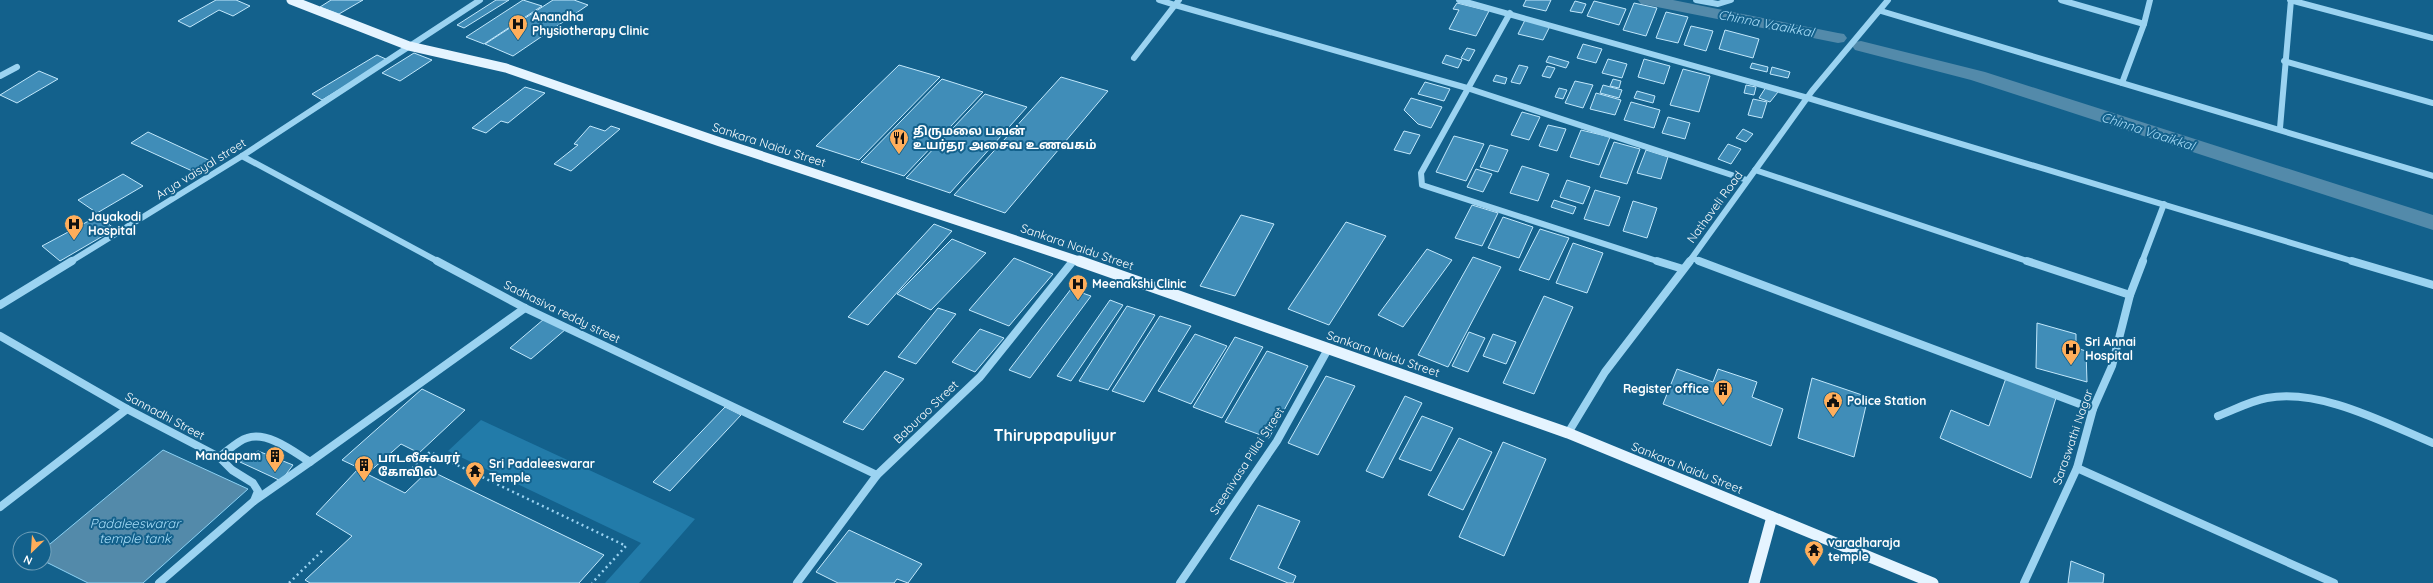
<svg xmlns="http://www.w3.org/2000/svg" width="2433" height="583" font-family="Quicksand,'Noto Sans Tamil',sans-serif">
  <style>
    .green { fill: #227ba9 }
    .water { fill: #538aaa; stroke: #8dd2f4 }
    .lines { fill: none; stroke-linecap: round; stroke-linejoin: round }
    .canal { fill: #538aaa; fill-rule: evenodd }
    .building { fill: #408db8; stroke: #c2e8fc }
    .path { stroke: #9bd3f1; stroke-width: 2.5; stroke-dasharray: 2 3.5; stroke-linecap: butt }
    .minor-far1 { stroke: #9bd3f1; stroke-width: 6 }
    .minor { stroke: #9bd3f1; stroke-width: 8 }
    .major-far1 { stroke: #e5f4ff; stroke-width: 9 }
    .major { stroke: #e5f4ff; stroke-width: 11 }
    .labels { text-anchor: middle; stroke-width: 4; stroke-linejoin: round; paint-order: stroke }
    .poi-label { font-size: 12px; font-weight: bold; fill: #fff; stroke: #13618c; text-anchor: start }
    .street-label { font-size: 12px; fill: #fff; stroke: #13618c }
    .water-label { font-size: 13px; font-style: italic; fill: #a7ddf8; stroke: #13618c }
    .district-label { font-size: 16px; font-weight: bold; fill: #fff; stroke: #13618c }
  </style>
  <rect width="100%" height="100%" fill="#13618c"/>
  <path class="green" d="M481,420l214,99 -56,64h-34l36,-40 -193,-92z"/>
  <path class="water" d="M163,450l85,39 -105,94h-55l-44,-22v-12z"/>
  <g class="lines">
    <g class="canal">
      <path d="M1638,0h35l165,33 6,1 3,4 -3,4 -6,1 -191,-38 -6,-1z"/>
      <path d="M1861,41l124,31 448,143v15l-462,-150 -116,-30 -3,-4 3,-4z"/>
    </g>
  </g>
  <g class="building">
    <path d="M216,0h20l14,6 -17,10 -14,-6 -29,17 -12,-6z"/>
    <path d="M331,0h32l-24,14 -19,-7z"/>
    <path d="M496,0h13l-45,28 -7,-3z"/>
    <path d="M523,0l19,6 -58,38 -18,-7z"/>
    <path d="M553,0h21l14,5 -75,51 -28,-12z"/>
    <path d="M1526,0h25l-5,11 -23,-5z"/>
    <path d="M1575,1l11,3 -4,9 -12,-2z"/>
    <path d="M1594,1l32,8 -7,16 -32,-9z"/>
    <path d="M1457,3l32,8 -13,25 -27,-7 10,-19 -6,-1z"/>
    <path d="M1634,3l23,5 -11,28 -23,-6z"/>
    <path d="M1666,12l22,5 -10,26 -22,-5z"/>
    <path d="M1525,20l25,6 -7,14 -25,-6z"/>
    <path d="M1691,26l22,5 -7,20 -22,-6z"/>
    <path d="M1725,30l34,9 -6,19 -34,-9z"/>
    <path d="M1583,44l19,5 -6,14 -19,-5z"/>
    <path d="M1467,48l8,2 -6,11 -8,-3z"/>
    <path d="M414,53l18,7 -32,21 -18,-8z"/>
    <path d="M377,55l11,5 -66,40 -10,-6z"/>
    <path d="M1446,55l16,5 -4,8 -16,-5z"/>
    <path d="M1549,56l20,6 -3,6 -20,-6z"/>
    <path d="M1608,59l19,5 -5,14 -20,-5z"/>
    <path d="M1644,59l26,7 -6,18 -26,-7z"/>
    <path d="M1752,63l16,4 -1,5 -17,-4z"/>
    <path d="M899,65l41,12 -81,83 -43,-14z"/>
    <path d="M1519,65l9,2 -8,17 -9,-2z"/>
    <path d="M1547,66l8,2 -5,10 -8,-2z"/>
    <path d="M1772,67l18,5 -2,6 -18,-4z"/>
    <path d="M1683,69l27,7 -11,36 -29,-7z"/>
    <path d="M39,71l19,8 -41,24 -17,-8z"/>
    <path d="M1496,75l11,3 -2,6 -12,-3z"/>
    <path d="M1061,77l47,14 -103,122 -51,-18z"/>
    <path d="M942,79l41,13 -79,84 -43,-14z"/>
    <path d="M1613,79l8,2 -2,7 -9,-2z"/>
    <path d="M1575,81l18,4 -10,23 -18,-5z"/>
    <path d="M1425,82l25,7 -6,12 -26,-7z"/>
    <path d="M1603,85l19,5 -3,8 -19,-5z"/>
    <path d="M1746,85l10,2 -2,8 -10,-2z"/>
    <path d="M525,87l20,6 -37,30 -7,-2 -15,12 -14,-5z"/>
    <path d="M1766,87l12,5 -8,10 -11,-4z"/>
    <path d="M1559,88l8,2 -4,9 -8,-2z"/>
    <path d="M1637,91l18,5 -2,7 -19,-5z"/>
    <path d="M1596,93l25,7 -6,15 -25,-6z"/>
    <path d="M985,94l42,13 -77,86 -44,-15z"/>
    <path d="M1411,98l31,9 -11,21 -13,-4 -14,-14z"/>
    <path d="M1753,99l14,3 -5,16 -14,-3z"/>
    <path d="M1631,102l29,8 -6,18 -30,-8z"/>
    <path d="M1522,112l18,5 -11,23 -18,-5z"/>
    <path d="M1668,117l22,6 -5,16 -23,-6z"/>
    <path d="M1548,125l18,4 -9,22 -18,-5z"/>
    <path d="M590,126l15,5 6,-5 9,3 -49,42 -17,-7 24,-19 -4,-1z"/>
    <path d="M1743,129l10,5 -7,8 -10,-4z"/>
    <path d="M1581,130l29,7 -11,28 -29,-8z"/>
    <path d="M1404,131l16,4 -10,19 -16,-4z"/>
    <path d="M148,132l69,32 -16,11 -70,-32z"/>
    <path d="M1454,136l30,8 -18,37 -30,-9z"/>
    <path d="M1614,142l26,7 -13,35 -27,-7z"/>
    <path d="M1728,144l13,5 -10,15 -13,-5z"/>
    <path d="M1490,145l18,5 -10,22 -18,-5z"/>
    <path d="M1646,150l22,7 -7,22 -24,-6z"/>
    <path d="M1522,166l27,8 -11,27 -28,-8z"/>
    <path d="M1476,169l16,5 -9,18 -16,-5z"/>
    <path d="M123,174l20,12 -46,27 -19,-13z"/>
    <path d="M1567,180l23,7 -7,17 -23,-7z"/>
    <path d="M1595,190l25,7 -11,29 -25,-7z"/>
    <path d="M1554,200l22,7 -3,7 -22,-7z"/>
    <path d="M1633,201l24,7 -10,30 -24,-7z"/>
    <path d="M1472,205l26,8 -16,33 -27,-8z"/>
    <path d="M1241,215l33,9 -39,72 -35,-10z"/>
    <path d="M98,216l17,13 -55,32 -18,-15z"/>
    <path d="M1503,217l30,10 -14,31 -31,-10z"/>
    <path d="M1346,222l40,14 -57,89 -41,-16z"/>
    <path d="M934,224l18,7 -84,94 -20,-8z"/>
    <path d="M1540,229l29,9 -20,42 -30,-10z"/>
    <path d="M952,239l34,14 -55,57 -34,-16z"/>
    <path d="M1573,243l30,10 -16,40 -31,-10z"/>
    <path d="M1427,249l25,11 -49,67 -25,-12z"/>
    <path d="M1473,257l28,10 -53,100 -30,-12z"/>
    <path d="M1014,258l39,16 -44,52 -40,-16z"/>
    <path d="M1071,289l20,7 -61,82 -21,-8z"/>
    <path d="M1544,296l29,11 -39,87 -31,-11z"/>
    <path d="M1110,300l13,5 -52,76 -14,-5z"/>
    <path d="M1127,306l28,9 -47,75 -29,-9z"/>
    <path d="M938,308l18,6 -40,50 -18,-7z"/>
    <path d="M1160,316l31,10 -47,76 -32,-11z"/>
    <path d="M544,319l22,10 -35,30 -21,-11z"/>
    <path d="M2037,323l39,11v14l10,3 1,31 -51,-14z"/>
    <path d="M980,329l24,9 -29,34 -23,-10z"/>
    <path d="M1469,332l16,6 -17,34 -16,-6z"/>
    <path d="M1195,334l32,12 -36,58 -33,-13z"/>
    <path d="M1493,334l23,8 -10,22 -23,-8z"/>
    <path d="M1235,337l28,10 -41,71 -29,-11z"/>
    <path d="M1267,351l41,15 -39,72 -44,-16z"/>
    <path d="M1677,369l36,13 5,-13 39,13 -5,15 31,12 -12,37 -108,-42z"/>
    <path d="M885,371l19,8 -41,51 -20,-8z"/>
    <path d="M1326,376l29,10 -37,69 -30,-12z"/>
    <path d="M1812,378l56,19 -14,60 -56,-19z"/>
    <path d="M2006,378l50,20 -25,80 -91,-40 11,-28 38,16z"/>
    <path d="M422,389l43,21 -46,43 -18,-9 -34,30 38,19 24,-23 175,85 -25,28h-269l-5,-3 47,-44 -36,-22 43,-46 -17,-8z"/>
    <path d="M1405,396l17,7 -39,75 -17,-7z"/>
    <path d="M725,407l16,8 -71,76 -17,-9z"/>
    <path d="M1422,416l31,12 -22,43 -32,-12z"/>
    <path d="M1459,438l33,14 -29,58 -35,-15z"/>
    <path d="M1503,442l43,17 -42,97 -45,-19z"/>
    <path d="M258,451l35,14 -12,16 -41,-19z"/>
    <path d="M1258,505l42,16 -22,47 18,8 -3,7h-5l-58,-24z"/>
    <path d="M849,530l73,34 -14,19 -11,-4 -3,4h-56l-22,-11z"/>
    <path d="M2071,561l33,13 -1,9h-35z"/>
  </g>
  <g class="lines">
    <g class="path">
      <path d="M404,476l26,-24 196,94 -34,37"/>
      <path d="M289,583l35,-34"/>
    </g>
    <g class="minor-far1">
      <path d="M1159,0l16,5 4,-5"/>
      <path d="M1459,0l349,98 547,164"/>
      <path d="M1696,0l22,4 13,-4"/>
      <path d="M2061,0l83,24"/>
      <path d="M2290,0l143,38"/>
      <path d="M1881,11l552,165"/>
      <path d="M1510,13l-89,160 1,12 238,77"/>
      <path d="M1134,58l41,-53 292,83 280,92"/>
      <path d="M2284,61l149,42"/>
      <path d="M0,76l17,-9"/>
      <path d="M2122,83l22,-59 6,-24"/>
      <path d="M2280,128l11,-128"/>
      <path d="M242,156l197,106"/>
      <path d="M1755,170l275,92"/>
      <path d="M1692,258l10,4"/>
      <path d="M70,262l172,-106 238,-156"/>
      <path d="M1072,262l2,-3"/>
      <path d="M1689,262l123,-171 76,-91"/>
      <path d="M2142,262l22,-58"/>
    </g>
    <g class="minor">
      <path d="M437,261l88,47 352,167"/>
      <path d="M1657,261l26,8"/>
      <path d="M1699,261l394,148"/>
      <path d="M2027,261l103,34"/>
      <path d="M2352,261l81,24"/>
      <path d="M0,305l72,-44"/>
      <path d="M0,336l127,73 92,48 13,13 21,13 5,8 -4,10 -95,82"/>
      <path d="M2218,416c16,-6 32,-15 49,-18 53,-10 118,25 166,45"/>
      <path d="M1568,433l37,-61 85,-111"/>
      <path d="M219,457c9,-6 18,-16 28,-19 21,-7 47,14 63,24l215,-154"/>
      <path d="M2077,468l257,115"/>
      <path d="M254,501l56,-39"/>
      <path d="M0,507l127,-98"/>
      <path d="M797,583l80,-108 103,-98 93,-116"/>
      <path d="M1180,583l97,-142 51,-92"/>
      <path d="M2024,583l53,-115 16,-59 19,-43 18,-71 13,-34"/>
    </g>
    <path class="major-far1" d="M291,0l118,46 97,22 214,74 362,120"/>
    <g class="major">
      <path d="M1079,261l489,172 365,150"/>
      <path d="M1754,583l18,-66"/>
    </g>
  </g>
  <defs>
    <symbol id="hospital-pin" viewBox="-11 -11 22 30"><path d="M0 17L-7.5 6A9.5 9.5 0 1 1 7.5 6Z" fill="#ffae5b" stroke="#13618c"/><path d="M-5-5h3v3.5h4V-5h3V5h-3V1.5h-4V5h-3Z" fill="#111"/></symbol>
    <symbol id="restaurant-pin" viewBox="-11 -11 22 30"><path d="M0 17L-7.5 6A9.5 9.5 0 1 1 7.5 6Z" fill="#ffae5b" stroke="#13618c"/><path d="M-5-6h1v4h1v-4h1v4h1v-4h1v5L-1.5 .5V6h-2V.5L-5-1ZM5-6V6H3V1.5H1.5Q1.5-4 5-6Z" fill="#111"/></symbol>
    <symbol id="building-pin" viewBox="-11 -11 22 30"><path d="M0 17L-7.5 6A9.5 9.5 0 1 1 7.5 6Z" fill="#ffae5b" stroke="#13618c"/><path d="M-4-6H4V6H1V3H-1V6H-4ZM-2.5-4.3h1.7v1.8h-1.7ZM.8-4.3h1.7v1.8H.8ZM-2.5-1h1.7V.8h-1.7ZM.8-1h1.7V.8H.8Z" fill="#111"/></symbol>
    <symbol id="civic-pin" viewBox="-11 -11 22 30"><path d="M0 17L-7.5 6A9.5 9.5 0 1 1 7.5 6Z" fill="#ffae5b" stroke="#13618c"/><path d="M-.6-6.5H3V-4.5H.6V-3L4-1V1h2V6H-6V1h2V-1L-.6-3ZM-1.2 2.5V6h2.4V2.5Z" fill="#111"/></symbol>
    <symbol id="temple-pin" viewBox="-11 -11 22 30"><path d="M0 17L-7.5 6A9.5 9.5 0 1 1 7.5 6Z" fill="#ffae5b" stroke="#13618c"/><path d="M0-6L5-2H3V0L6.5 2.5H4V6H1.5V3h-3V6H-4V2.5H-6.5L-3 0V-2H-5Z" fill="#111"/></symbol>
  </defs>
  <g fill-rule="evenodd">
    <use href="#hospital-pin" x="507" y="13" width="22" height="30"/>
    <use href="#restaurant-pin" x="888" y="127" width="22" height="30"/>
    <use href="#hospital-pin" x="63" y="213" width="22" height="30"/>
    <use href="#hospital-pin" x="1067" y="273" width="22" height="30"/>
    <use href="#hospital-pin" x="2060" y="338" width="22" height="30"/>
    <use href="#building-pin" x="1712" y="378" width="22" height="30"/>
    <use href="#civic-pin" x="1822" y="390" width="22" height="30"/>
    <use href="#building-pin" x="264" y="445" width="22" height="30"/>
    <use href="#building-pin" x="353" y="454" width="22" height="30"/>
    <use href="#temple-pin" x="464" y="460" width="22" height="30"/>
    <use href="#temple-pin" x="1803" y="539" width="22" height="30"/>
  </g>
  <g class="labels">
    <g class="poi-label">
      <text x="532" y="21">Anandha<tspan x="532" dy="14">Physiotherapy Clinic</tspan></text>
      <text x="913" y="135">திருமலை பவன்<tspan x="913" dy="14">உயர்தர அசைவ உணவகம்</tspan></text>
      <text x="88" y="221">Jayakodi<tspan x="88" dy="14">Hospital</tspan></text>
      <text x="1092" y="288">Meenakshi Clinic</text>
      <text x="2085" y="346">Sri Annai<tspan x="2085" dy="14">Hospital</tspan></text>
      <text x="1709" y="393" text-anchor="end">Register office</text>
      <text x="1847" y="405">Police Station</text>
      <text x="261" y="460" text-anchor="end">Mandapam</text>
      <text x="378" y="462">பாடலீசுவரர்<tspan x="378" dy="14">கோவில்</tspan></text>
      <text x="489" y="468">Sri Padaleeswarar<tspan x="489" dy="14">Temple</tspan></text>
      <text x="1828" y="547">varadharaja<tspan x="1828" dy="14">temple</tspan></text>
    </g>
    <g class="street-label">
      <text transform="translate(769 145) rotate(18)" y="4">Sankara Naidu Street</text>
      <text transform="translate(201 169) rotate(-32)" y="4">Arya vaisyal street</text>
      <text transform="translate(1715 207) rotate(-54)" y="4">Nathaveli Road</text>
      <text transform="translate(1077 247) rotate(19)" y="4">Sankara Naidu Street</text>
      <text transform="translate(562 312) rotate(26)" y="4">Sadhasiva reddy street</text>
      <text transform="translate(1383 354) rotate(19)" y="4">Sankara Naidu Street</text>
      <text transform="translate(926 412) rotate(-44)" y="4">Baburao Street</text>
      <text transform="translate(165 416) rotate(28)" y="4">Sannadhi Street</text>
      <text transform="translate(2073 437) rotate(-71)" y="4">Saraswathi Nagar</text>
      <text transform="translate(1247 461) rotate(-57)" y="4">Sreenivasa Pillai Street</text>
      <text transform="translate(1687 468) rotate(22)" y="4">Sankara Naidu Street</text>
    </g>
    <g class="water-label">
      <text transform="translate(1766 23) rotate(11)" y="5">Chinna Vaaikkal</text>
      <text transform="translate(2148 131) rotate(18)" y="5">Chinna Vaaikkal</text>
      <text x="135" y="528">Padaleeswarar<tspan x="135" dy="15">temple tank</tspan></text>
    </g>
    <g class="district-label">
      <text x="1055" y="441">Thiruppapuliyur</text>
    </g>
  </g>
  <g transform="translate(32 551) rotate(205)"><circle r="19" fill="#13618c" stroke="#71a0ba"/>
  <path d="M0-3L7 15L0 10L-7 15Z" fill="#ffae5b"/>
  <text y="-6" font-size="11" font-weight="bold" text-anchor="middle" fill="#ffffff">N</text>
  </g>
</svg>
